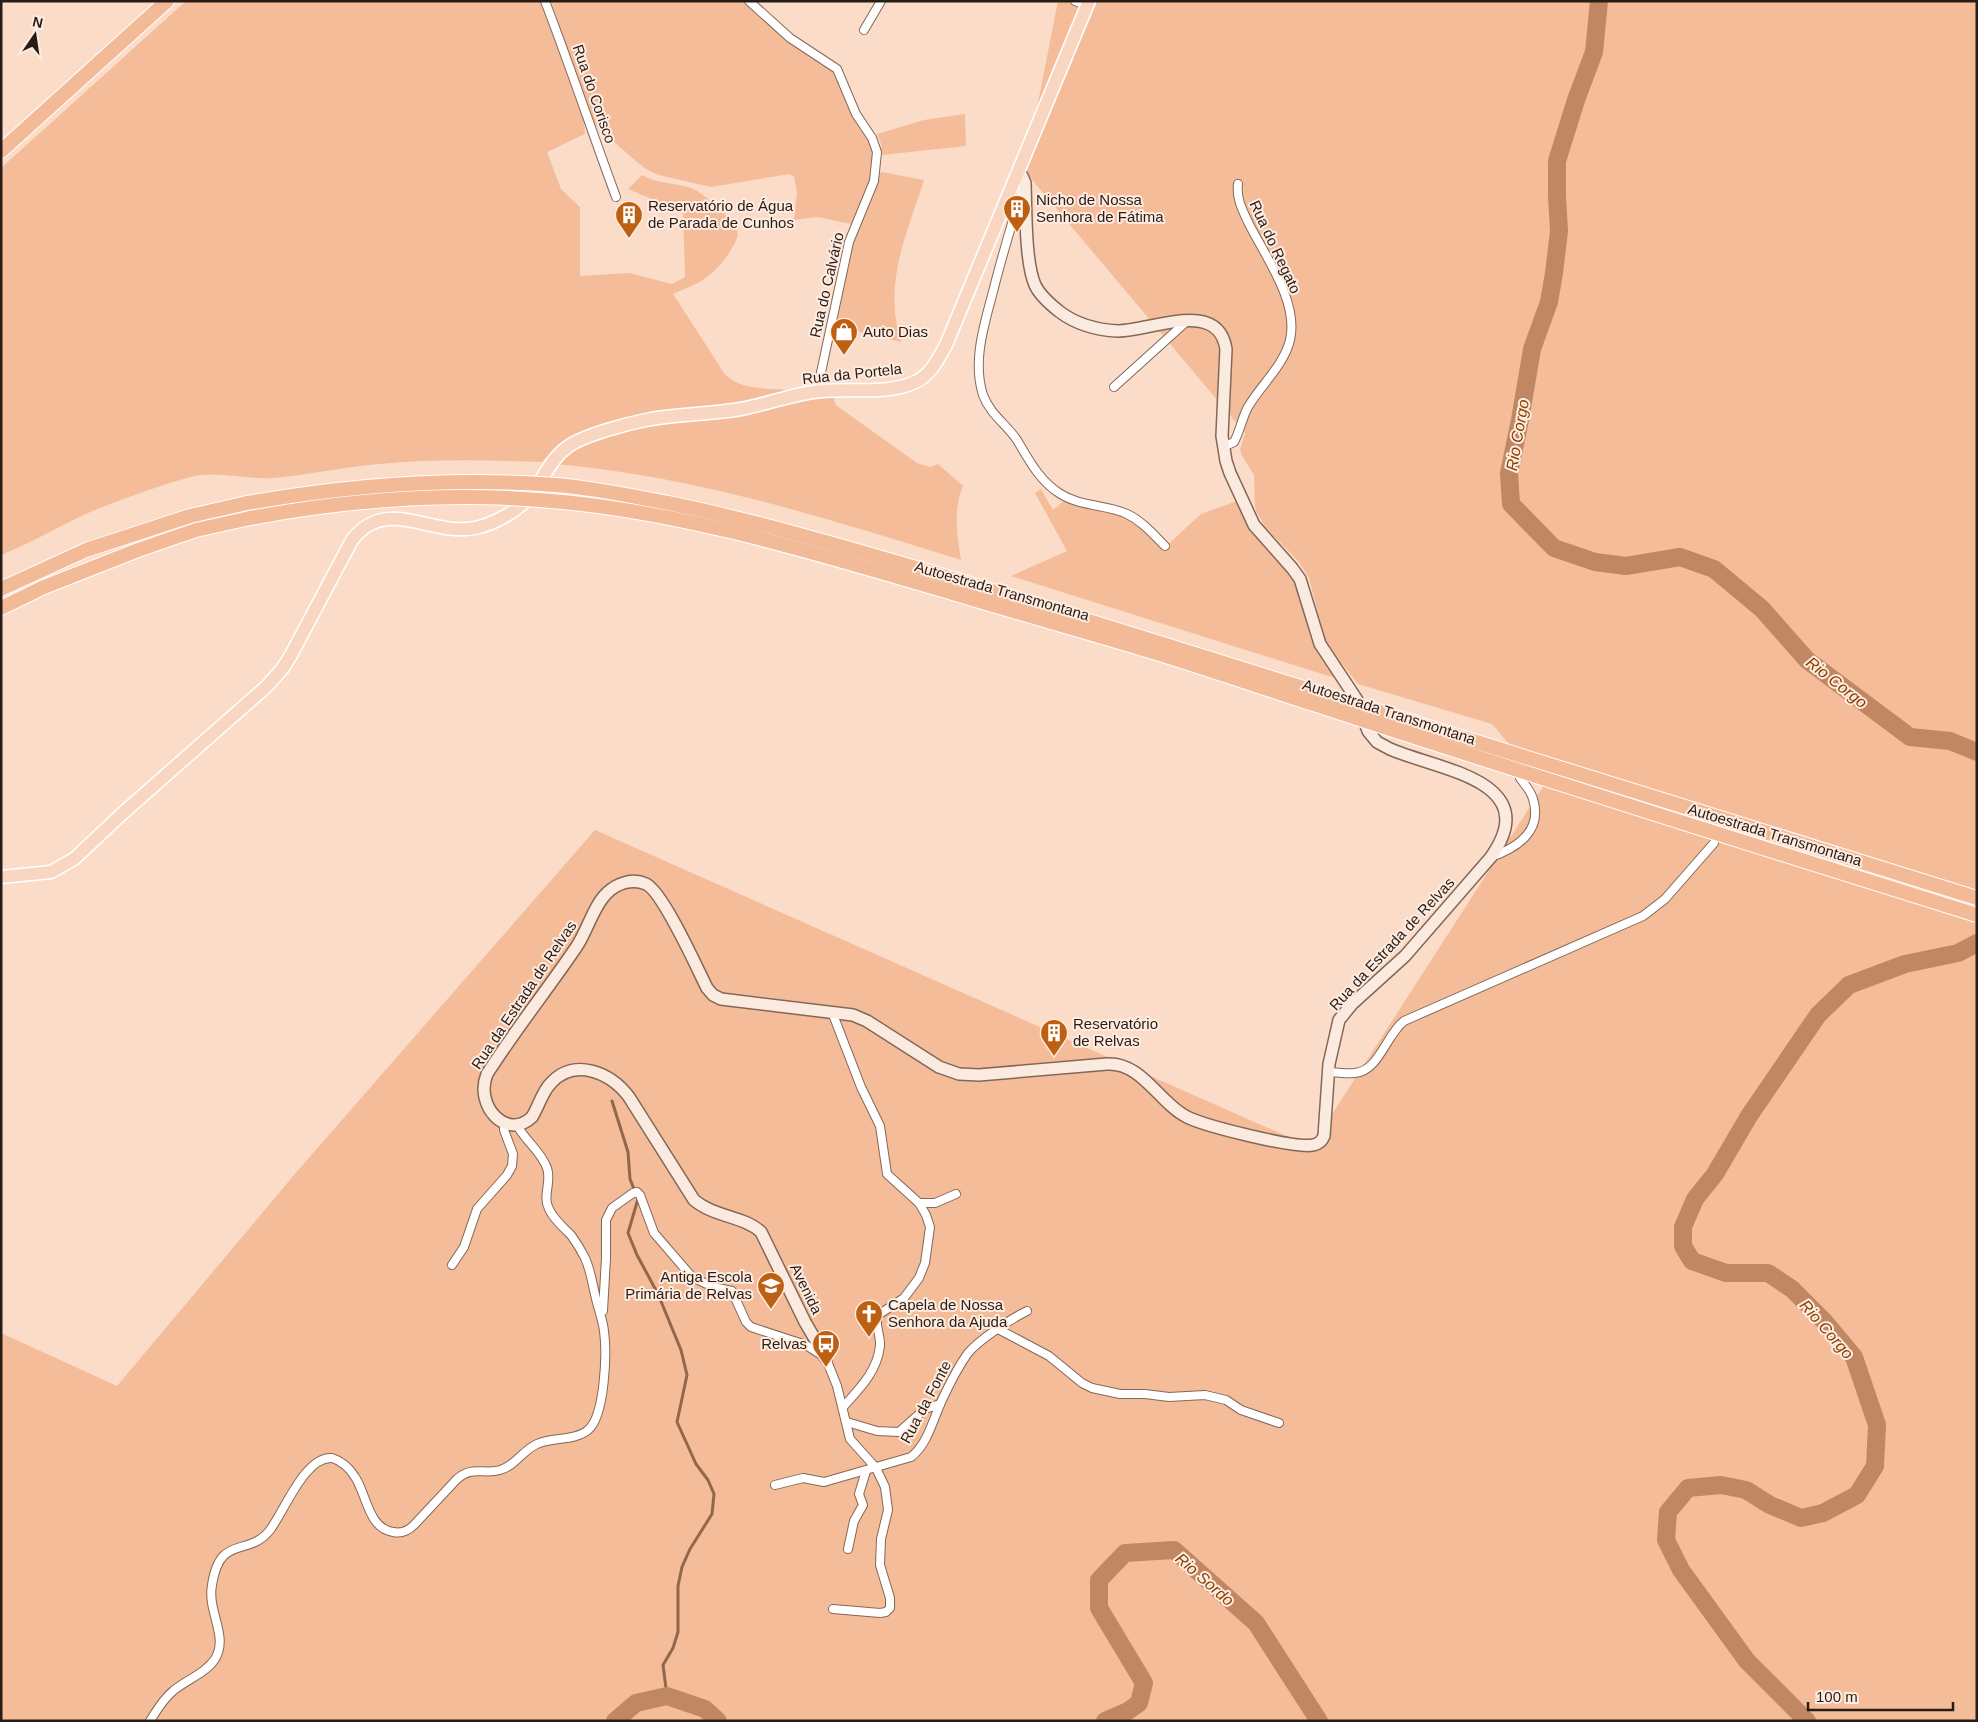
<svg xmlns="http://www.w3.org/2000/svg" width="1978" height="1722" font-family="Helvetica,sans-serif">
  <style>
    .green { fill: #f4bc99 }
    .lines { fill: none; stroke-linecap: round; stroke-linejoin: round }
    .stream { stroke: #92674b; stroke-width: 3 }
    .river { stroke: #c08762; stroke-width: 18 }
    .street-casing { stroke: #836857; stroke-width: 10 }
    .secondary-casing { stroke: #836857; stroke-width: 14 }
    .primary-casing { stroke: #fff; stroke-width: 15 }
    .highway-casing { stroke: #fff; stroke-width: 16 }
    .street { stroke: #fff; stroke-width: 8 }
    .secondary { stroke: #fbeae0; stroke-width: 11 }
    .primary { stroke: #f8d6c1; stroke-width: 12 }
    .highway { stroke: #f3ba97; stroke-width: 14 }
    .highway-bridge-casing { stroke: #fff; stroke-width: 16; stroke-linecap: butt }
    .highway-bridge { stroke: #f3ba97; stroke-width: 14 }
    .labels { text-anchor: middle; stroke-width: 4; stroke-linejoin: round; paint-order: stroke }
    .street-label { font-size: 15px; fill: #281d16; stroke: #ffece1 }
    .poi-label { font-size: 15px; fill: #281d16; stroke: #ffece1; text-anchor: start }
    .water-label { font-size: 16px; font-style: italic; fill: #884100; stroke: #ffece1 }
  </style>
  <rect width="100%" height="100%" fill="#fbdcc9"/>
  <g class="green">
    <path d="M186,1h354l43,114 2,19 -38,18 14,37 19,18v69l49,-3 43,11 13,-7 -2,-65 -55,-23 14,-14c13,8 31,8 46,12 13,4 22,14 32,23 9,7 16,13 18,25 -6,18 -22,38 -40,48 -8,4 -17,7 -25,11l51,79c14,17 42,15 63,17v3l-51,11 -67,6 -27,5 -54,15 -18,8 -16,11 -12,13c-55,-2 -109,-3 -163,2 -36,3 -71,11 -106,14 -28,2 -55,-8 -83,-1 -31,9 -63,20 -93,32 -33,14 -63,33 -96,46v-387z"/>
    <path d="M551,1h193l48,44 32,18 11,8 33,65 6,15 -3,24 -9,27 -11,22 -33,-7 -24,3 3,-28 -3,-15 -5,-3 -78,13 -52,-12 -13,-6 -10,-8 -37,-32 -7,-9z"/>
    <path d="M1058,1h919v1720h-1976v-388l116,53 183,-218 295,-338 716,317 233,-362 -52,-61 -134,-40 -26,-33 -7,-12 -16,-61 -10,-16 -33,-34 -9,-15 -2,-7 -1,-31 -12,-19 -2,-6 5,-17 -222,-264 11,-46z"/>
    <path d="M965,114l1,32 -84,9 -1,-11 -4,-10 47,-14z"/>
    <path d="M881,172l43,8c-18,57 -41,102 -23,162l-65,-16 17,-88z"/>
    <path d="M834,396v5l3,5 80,57 13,4 8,-3 25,22c-10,22 -6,50 -2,74 -135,-42 -263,-83 -405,-96 31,-29 76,-37 117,-42 18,-3 38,-2 57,-5 35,-5 68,-18 104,-21z"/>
    <path d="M1041,489l12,21 12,-10c20,9 41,10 61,19 14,7 25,19 36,31l39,-36 36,-13c12,32 40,50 56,78 12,20 12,43 19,63 5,13 15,24 23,36l-324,-102 56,-25 -32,-58z"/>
  </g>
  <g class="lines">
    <path class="stream" d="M612,1101l16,51 2,27 8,20 -10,34 9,22 21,39 23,56 6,25 -10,47 19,42 12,16 6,14 -2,20 -22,35 -8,18 -4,19v46l-5,16 -10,17 4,31"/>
    <g class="river">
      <path d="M1599,1l-5,51 -18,48 -19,61v35l2,35 -5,42 -5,29 -17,47 -12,71 -11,53 2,31 43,44 41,14 31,4 54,-9 34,12 48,40 45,51 103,77 40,4 27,11"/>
      <path d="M615,1721l21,-18 31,-7 38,13 13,12"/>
      <path d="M1105,1721l23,-10 11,-8 5,-20 -45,-75v-28l26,-27 49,-3 82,73 63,98"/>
      <path d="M1807,1721l-60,-60 -66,-91 -15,-30 2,-28 20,-24 33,-3 25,5 24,15 31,13 22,-5 34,-18 18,-29 2,-41 -23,-68 -30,-36 -32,-32 -24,-16h-42l-34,-12 -9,-15v-19l12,-28 20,-25 34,-58 69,-101 31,-30 56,-21 53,-11 19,-10"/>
    </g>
    <defs>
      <g id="street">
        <path d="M545,1c25,65 47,131 71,196"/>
        <path d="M749,1l41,37 47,31 19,45 16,24 5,14 -3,29 -25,61 -32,149"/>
        <path d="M1075,1l12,5"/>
        <path d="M864,30l17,-29"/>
        <path d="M1023,189c-10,30 -19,61 -27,91 -9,37 -25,78 -13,115 7,19 23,29 34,45 12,20 22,40 42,53 21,14 46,11 68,21 15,7 26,20 38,32"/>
        <path d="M1114,387l73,-66"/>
        <path d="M1223,447l11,-5c6,-11 8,-24 14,-35 13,-22 36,-42 42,-67 9,-38 -25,-84 -41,-116 -6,-13 -13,-25 -11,-40"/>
        <path d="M1491,857c26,-9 52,-26 42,-58 -2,-8 -8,-14 -13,-21"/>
        <path d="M832,1012l29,75 19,39 7,48 32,29 7,12 4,12 -5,36 -6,15 -15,20 -26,17c-4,10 3,20 2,31 -3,26 -21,43 -37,61"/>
        <path d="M1328,1072c9,0 19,2 27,1 24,-2 31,-38 49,-52l239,-105 22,-17 49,-56"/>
        <path d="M919,1203h16l21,-9"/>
        <path d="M452,1265l12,-18 13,-38 30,-34 5,-9 1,-12 -9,-24v-8"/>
        <path d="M603,1311l3,-53v-38l6,-12 21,-15 4,-1 3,3 14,38 38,44 21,10 19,4 14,31 5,5 55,18 20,13 3,8 8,20 13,53 26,29 9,19 3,23 -7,29 -1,26 10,33v10l-4,4 -6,1 -47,-4"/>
        <path d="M998,1329l51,27 33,27 10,5 28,6h25l24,3 36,-2 21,5 15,10 38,13"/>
        <path d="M847,1422l30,9 22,1 26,-23 15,-5"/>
        <path d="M775,1485l28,-7 21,4 87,-25c17,-13 22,-38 31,-57 7,-15 16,-33 26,-47 12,-14 43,-34 59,-42"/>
        <path d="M848,1549l6,-28 9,-16 -4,-11 7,-23"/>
        <path d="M150,1721c7,-11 13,-22 23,-30 13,-11 33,-18 42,-32 14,-23 -8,-47 -3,-74 8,-52 36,-27 58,-55 15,-20 35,-74 62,-72 10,3 18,11 23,19 12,18 13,51 38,55 9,2 15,-1 21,-7l43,-46c16,-14 26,-4 43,-9 15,-4 23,-20 37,-26 16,-7 38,-3 51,-14 17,-14 19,-77 16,-99 -1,-9 -4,-17 -6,-25 -5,-16 -6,-33 -13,-48 -4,-8 -9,-16 -14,-23 -8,-8 -17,-15 -22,-26 -7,-13 3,-27 -2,-41 -6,-17 -22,-27 -30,-43"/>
      </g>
      <path id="secondary" d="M826,1358l-21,-36 -44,-90c-17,-16 -47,-15 -67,-32l-65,-103c-18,-24 -54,-40 -78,-14 -9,9 -12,23 -19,34 -25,24 -58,-11 -45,-43 28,-44 61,-85 90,-128 10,-15 17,-41 30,-53 10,-10 26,-15 39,-9 17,8 51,84 61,104l6,7 8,4 132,16 14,6 72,46 20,7 20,1 128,-11c35,-2 52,39 80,53 18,9 109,32 126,28 6,-1 9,-4 11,-9l5,-72 10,-44 13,-16 53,-48 86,-99c54,-77 -53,-87 -101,-108l-13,-7 -9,-11 -11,-31 -37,-56 -20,-65 -8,-11 -38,-43 -24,-52 -4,-12 -4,-25 4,-87c-8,-51 -75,-18 -108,-18 -20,-1 -42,-7 -58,-19 -9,-7 -20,-16 -25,-27 -10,-23 -9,-76 -10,-102l-3,-7 -5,-3"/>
      <path id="primary" d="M1,877l50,-5 23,-13 50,-47 143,-126 16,-18 8,-13 61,-115c35,-45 79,-3 123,-12 19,-4 43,-17 55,-32 13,-16 20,-36 36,-48 16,-13 64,-25 85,-29 30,-5 61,-5 90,-10 27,-5 54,-16 81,-18 30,-3 66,4 93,-9 16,-7 23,-23 31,-37l143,-344"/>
      <g id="highway">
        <path d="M1,151l166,-150"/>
        <path d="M1,589l85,-39 104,-34 57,-13"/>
        <path d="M1,608l43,-21 94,-37 58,-20 54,-12"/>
      </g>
    </defs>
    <use href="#street" class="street-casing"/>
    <use href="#secondary" class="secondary-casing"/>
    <use href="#primary" class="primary-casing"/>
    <use href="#highway" class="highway-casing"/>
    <use href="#street" class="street"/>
    <use href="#secondary" class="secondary"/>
    <use href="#primary" class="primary"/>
    <use href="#highway" class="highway"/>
    <defs>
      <g id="highway-bridge">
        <path d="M247,503c102,-18 206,-26 309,-18 38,3 75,11 112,18 98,20 193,49 289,77l1020,318"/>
        <path d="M250,518c102,-19 209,-27 313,-16 134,13 265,55 393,92 69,21 139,40 207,61 55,17 109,36 163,53 216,71 433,139 651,207"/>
      </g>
    </defs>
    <use href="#highway-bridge" class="highway-bridge-casing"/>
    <use href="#highway-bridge" class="highway-bridge"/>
  </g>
  <defs>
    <symbol id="building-pin" viewBox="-11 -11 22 30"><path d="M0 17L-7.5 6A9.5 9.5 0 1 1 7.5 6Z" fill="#be6012" stroke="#ffece1"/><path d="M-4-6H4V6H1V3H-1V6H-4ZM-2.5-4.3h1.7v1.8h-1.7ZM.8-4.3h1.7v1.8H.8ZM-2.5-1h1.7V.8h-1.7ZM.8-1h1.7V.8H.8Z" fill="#fff"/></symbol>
    <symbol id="shop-pin" viewBox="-11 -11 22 30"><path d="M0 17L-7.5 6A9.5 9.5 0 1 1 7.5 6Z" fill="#be6012" stroke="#ffece1"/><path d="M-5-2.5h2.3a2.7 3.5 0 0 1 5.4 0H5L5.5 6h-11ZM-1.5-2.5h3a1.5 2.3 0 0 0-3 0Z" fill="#fff"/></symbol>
    <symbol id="school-pin" viewBox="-11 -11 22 30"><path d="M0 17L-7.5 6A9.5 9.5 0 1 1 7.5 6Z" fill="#be6012" stroke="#ffece1"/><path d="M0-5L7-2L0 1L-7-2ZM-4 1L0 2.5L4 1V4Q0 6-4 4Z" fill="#fff"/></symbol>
    <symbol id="church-pin" viewBox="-11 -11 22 30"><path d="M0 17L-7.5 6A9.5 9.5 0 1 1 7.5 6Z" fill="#be6012" stroke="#ffece1"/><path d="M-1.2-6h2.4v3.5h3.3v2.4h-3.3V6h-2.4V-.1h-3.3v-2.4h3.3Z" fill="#fff"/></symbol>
    <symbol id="bus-pin" viewBox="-11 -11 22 30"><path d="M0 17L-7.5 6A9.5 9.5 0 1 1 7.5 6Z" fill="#be6012" stroke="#ffece1"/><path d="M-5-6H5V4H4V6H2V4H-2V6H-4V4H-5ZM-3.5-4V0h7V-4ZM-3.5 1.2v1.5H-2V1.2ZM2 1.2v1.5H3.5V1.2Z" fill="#fff"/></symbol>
  </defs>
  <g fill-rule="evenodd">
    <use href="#building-pin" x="1001" y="193" width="32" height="43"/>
    <use href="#building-pin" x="613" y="199" width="32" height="43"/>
    <use href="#shop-pin" x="828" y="316" width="32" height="43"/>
    <use href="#building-pin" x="1038" y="1017" width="32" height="43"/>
    <use href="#school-pin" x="755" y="1270" width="32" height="43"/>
    <use href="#church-pin" x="853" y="1298" width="32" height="43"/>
    <use href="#bus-pin" x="810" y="1328" width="32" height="43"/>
  </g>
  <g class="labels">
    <g class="street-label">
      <text transform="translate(594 94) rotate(71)" y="5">Rua do Corisco</text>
      <text transform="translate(1275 247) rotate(65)" y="5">Rua do Regato</text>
      <text transform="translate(827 285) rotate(-77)" y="5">Rua do Calvário</text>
      <text transform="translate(852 374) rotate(-6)" y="5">Rua da Portela</text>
      <text transform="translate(1002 591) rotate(16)" y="5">Autoestrada Transmontana</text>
      <text transform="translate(1389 712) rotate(18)" y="5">Autoestrada Transmontana</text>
      <text transform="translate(1775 835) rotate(17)" y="5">Autoestrada Transmontana</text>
      <text transform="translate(1392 944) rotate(-47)" y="5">Rua da Estrada de Relvas</text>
      <text transform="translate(524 995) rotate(-56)" y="5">Rua da Estrada de Relvas</text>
      <text transform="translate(806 1289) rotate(64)" y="5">Avenida</text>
      <text transform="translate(926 1402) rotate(-62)" y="5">Rua da Fonte</text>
    </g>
    <g class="poi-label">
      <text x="1036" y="205">Nicho de Nossa<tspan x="1036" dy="17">Senhora de Fátima</tspan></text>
      <text x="648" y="211">Reservatório de Água<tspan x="648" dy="17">de Parada de Cunhos</tspan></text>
      <text x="863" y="337">Auto Dias</text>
      <text x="1073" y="1029">Reservatório<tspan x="1073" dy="17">de Relvas</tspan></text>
      <text x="752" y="1282" text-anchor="end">Antiga Escola<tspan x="752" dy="17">Primária de Relvas</tspan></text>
      <text x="888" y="1310">Capela de Nossa<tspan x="888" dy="17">Senhora da Ajuda</tspan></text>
      <text x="807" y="1349" text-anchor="end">Relvas</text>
    </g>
    <g class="water-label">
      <text transform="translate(1517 435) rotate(-80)" y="6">Rio Corgo</text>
      <text transform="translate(1837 682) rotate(38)" y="6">Rio Corgo</text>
      <text transform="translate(1827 1329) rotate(49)" y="6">Rio Corgo</text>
      <text transform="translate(1205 1579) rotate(41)" y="6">Rio Sordo</text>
    </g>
  </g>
  <rect width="1978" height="1722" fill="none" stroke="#281d16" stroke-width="5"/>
  <g transform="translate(35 35) rotate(13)" stroke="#ffece1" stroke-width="4" paint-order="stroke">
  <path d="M0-4L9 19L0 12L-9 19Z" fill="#281d16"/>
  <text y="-8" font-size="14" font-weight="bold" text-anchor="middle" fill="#281d16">N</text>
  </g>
  <path d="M1808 1702v8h145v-8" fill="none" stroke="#281d16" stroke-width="2.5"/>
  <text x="1816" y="1702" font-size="15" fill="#281d16" stroke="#ffece1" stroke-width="4" paint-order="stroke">100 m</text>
</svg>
